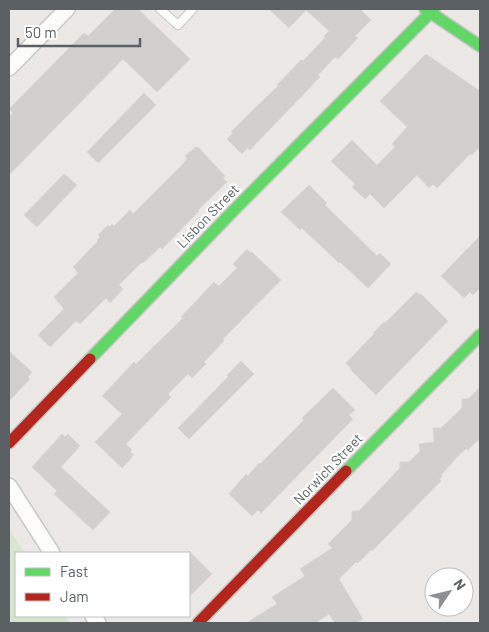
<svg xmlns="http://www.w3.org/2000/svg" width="489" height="632" font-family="Barlow,sans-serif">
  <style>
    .green { fill: #d7e7cf }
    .building { fill: #d2d0cf; stroke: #dad7d4 }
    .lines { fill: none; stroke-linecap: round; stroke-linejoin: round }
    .lane-casing { stroke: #c7c7c7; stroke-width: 10 }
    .street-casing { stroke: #c7c7c7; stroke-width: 18 }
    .fast-casing { stroke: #c6c6c6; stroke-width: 14 }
    .jam-casing { stroke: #c6c6c6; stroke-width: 14 }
    .lane { stroke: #fcfcfb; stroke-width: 8 }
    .street { stroke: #fcfcfb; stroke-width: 15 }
    .fast { stroke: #63d668; stroke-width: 11 }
    .jam { stroke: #b3261e; stroke-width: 11 }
    .labels { text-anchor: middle; stroke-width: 4.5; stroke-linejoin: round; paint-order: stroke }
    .street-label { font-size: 14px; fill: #5a6063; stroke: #fff }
  </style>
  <rect width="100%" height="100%" fill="#ebe8e5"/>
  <path class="green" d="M9,529l16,24h-9v63h49l5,7h-61z"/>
  <g class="building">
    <path d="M115,9h23l52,50 -33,33 -34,-33 -114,116v-58l4,-4 -4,-4 75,-76 4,3z"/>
    <path d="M269,9h91l11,11 -16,16 3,2 -20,21 -3,-2 -17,18 2,2 -70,73 -3,-2 -5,6 -15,-15 6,-6 -2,-1 25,-25 22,-21 -1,-1 24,-25 2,1 18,-19 4,-5 -1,-1 5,-5 -23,-21 -17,18z"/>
    <path d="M426,54l54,37v55l-8,9 -2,-1 -33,34 -4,-4 -4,4 -12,-13 -33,33 -14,-14 -5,5 -13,-12 3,-3 -24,-23 21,-21 25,25 18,-18 -3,-3 15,-17 -27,-26z"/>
    <path d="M144,93l12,12 -58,58 -11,-11z"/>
    <path d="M196,147l1,1 1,-1 27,29 -2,2 4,4 -29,28 1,1 -37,38 -2,-2 -17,16 -1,-1 -23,23 4,4 -13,14 -4,-5 -26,26 -4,-3 -26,26 -12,-12 26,-26 -10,-12 24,-24 -2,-1 1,-1 -4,-4 25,-26 -1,-1 3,-3 -2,-2 10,-10 1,2 3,-3 2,2 16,-16 3,4 50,-50 4,-6 -2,-2z"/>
    <path d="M64,174l13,11 -40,42 -13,-12z"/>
    <path d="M309,185l18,18 -2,2 52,51 3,-3 11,11 -23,24 -28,-26 -1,1 -37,-35 -2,2 -19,-18z"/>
    <path d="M480,236v52l-7,7 -3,-3 -6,6 -23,-22z"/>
    <path d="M247,249l4,4 1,-1 29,28 -58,59 1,2 -20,21 2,2 -14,14 -4,-4 -20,20 3,3 -45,47 6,6 -2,2 4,3 -12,13 -27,-26 27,-28 -20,-18 32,-34 2,2 47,-46 -2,-1 33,-35 5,4 18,-18 -4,-4z"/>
    <path d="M416,292l4,3 1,-1 27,27 -72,74 -26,-26 1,-1 -5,-5 28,-29 -1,-1 11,-11 1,1z"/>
    <path d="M9,351l23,21 -4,5 2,2 -21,22z"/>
    <path d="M241,361l13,13 -65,65 -11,-11 50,-51 -1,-2z"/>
    <path d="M480,387v51l-12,12 -2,-1 -7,6 -18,20 1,1 -3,4 2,1 -69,70 -1,-1 -13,13 -2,-1 -17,17 24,40 -7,4h-21l-6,-9 -14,9h-69l31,-19 -5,-7 33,-21 -5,-7 32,-21 -4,-4 24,-24v-9h7l41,-43v-6h9l11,-11 -1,-7 15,-2 -1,-14h8l21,-20v-9h6z"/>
    <path d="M333,388l22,22 -6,5 4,4 -92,94 -3,-3 -6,6 -23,-22 17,-20 2,2 11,-13 1,1 44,-44 -2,-2z"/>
    <path d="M62,434l3,3 3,-3 12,12 -19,21 49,45 -17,18 -39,-36 3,-3 -25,-24z"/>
    <path d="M189,551l23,23 -23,23z"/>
  </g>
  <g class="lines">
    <defs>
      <path id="lane" d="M160,9l18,16 15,-16"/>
      <g id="street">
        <path d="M9,68l58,-59"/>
        <path d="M9,486l43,67"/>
        <path d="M93,616l5,7"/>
      </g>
      <g id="fast">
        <path d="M425,9l55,37"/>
        <path d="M90,359l146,-151 198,-199"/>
        <path d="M346,471l134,-136"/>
      </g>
      <g id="jam">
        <path d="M9,443l81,-84"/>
        <path d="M198,623l148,-152"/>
      </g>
    </defs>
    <use href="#lane" class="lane-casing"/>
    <use href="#street" class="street-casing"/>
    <use href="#fast" class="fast-casing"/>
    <use href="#jam" class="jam-casing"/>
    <use href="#lane" class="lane"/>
    <use href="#street" class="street"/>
    <use href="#fast" class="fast"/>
    <use href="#jam" class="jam"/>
  </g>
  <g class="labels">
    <g class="street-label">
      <text transform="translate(208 216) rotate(-46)" y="5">Lisbon Street</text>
      <text transform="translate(328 469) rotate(-46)" y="5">Norwich Street</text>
    </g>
  </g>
  <rect width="489" height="632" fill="none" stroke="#5a6063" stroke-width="20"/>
  <rect x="15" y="552" width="175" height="65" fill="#ffffff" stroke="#bdbfc1"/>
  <rect x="25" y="568" width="25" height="8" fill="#63d668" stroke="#bdbfc1"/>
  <text x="60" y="577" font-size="15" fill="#5a6063">Fast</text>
  <rect x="25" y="593" width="25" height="8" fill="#b3261e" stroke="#bdbfc1"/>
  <text x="60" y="602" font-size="15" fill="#5a6063">Jam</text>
  <g transform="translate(449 592) rotate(55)"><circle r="24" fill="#ffffff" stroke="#bdbfc1"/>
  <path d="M0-4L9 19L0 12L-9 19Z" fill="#8d9090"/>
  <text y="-8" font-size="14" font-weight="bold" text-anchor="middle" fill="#5a6063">N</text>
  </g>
  <path d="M18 38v8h122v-8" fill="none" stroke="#5a6063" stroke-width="2.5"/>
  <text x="25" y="38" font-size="15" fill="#5a6063" stroke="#ffffff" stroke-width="4" paint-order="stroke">50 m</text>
</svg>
